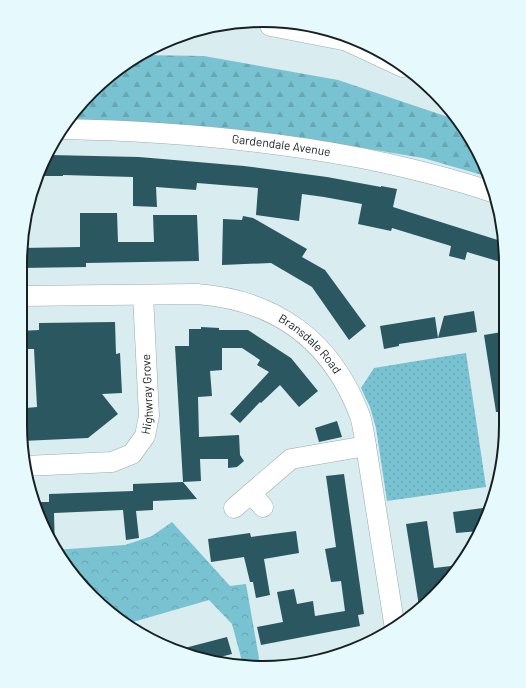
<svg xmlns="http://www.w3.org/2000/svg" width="526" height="688" font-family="Barlow,sans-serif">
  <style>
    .grass { fill: url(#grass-dots) }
    .forest { fill: url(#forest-firs) }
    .park { fill: url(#park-crowns) }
    .building { fill: #2b5760 }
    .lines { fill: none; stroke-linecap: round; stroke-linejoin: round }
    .street-casing { stroke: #9aabaf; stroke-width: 21 }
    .secondary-casing { stroke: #9aabaf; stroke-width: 23 }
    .highway-casing { stroke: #9aabaf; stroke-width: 23 }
    .street { stroke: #fff; stroke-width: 20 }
    .secondary { stroke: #fff; stroke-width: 22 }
    .highway { stroke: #fff; stroke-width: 22 }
    .labels { text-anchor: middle; stroke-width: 4; stroke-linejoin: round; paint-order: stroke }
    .street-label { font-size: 12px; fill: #192022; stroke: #e6f9fd }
    .rim { fill: none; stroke: #192022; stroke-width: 2 }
  </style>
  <defs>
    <pattern id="grass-dots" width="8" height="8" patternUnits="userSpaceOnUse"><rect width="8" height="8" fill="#78c2d1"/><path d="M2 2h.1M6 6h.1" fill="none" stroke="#67a6b3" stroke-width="1.8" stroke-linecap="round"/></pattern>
    <pattern id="forest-firs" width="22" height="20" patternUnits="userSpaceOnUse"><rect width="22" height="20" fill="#78c2d1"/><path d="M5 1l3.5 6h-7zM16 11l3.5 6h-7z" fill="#67a6b3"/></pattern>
    <pattern id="park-crowns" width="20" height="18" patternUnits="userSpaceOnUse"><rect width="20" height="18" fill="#78c2d1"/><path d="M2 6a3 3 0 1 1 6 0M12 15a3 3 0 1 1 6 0" fill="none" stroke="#67a6b3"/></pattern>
  </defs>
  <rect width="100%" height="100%" fill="#d9ecf0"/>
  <path class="grass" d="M466,353l20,134 -99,14 -11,-73 -6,-21 -9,-19 13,-20z"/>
  <path class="forest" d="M142,55l62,1 134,24 119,40 8,8 24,49 -66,-19 -126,-21 -86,-7 -146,-4 5,-11 58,-54z"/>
  <path class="park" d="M172,522l58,64 16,-2 14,80 -12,2 -5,-1 -11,-41 -23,-24 -83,24 -35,-27 -36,-47 70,-5 27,-9z"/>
  <g class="building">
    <path d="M50,155l89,2 105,9 83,11 54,10v-1l16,3 -4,18 111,35v21l-37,-11 -2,8 -16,-4 2,-10 -59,-18 -1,3 -33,-7 4,-20 -38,-7 -22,-3 -3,27 -43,-6 2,-27 -61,-5 -1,7 -40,-3 1,20 -24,-1v-29l-70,-2v1h-23z"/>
    <path d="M80,213h37l1,29h36l-1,-27h44l2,46 -113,2v4l-66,1 1,-20 59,-1z"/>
    <path d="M243,216l10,2 54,31 -5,8 23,13 41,56 -17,14 -37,-53 -41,-24 -49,2 1,-46 19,1z"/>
    <path d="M474,311l3,21 -39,6 6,-22z"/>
    <path d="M435,317l3,21 -39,6v2l-15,3 -4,-23z"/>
    <path d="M115,322l1,32 4,-1 2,40 -20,1 16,20 -30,24 -66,3 -2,-18h6v-15l11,-1 -3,-58h-14v-18l19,-1v-7z"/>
    <path d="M201,327l18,1v2h29l43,28 27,33 -19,16 -19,-22 -19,18 -1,-1 -20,21 -10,-9 39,-42 -12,-7 3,-5 -18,-12h-20v22l-12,1 2,25 -14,1 1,40 40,-2 1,20 4,6 -7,6 -9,1v-9h-28l1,22 -18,1 -8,-136h14v-17h12z"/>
    <path d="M502,332l2,12v68h-8l-12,-77z"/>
    <path d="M337,421l5,16 -23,5 -4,-14z"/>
    <path d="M344,474l20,140 -6,1 2,11 -99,19 -4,-18 26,-5 -6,-30 17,-3 3,15 16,-3 2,15 30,-5 -4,-30 -10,1 -6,-33 11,-2 -10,-71z"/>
    <path d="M183,482l14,17 -44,2v9l-17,1 3,27 -13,2 -3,-30 -69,3 1,37 -2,-3 -19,-45h15v-8l84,-3v-7z"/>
    <path d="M483,508l2,12 -5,11 -24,2 -3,-21z"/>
    <path d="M427,521l7,47 26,-3 -41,41 -13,-82z"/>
    <path d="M296,531l3,22 -35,6 6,36 -14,3 -3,-16h-3l-6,-25 -33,5 -3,-23 42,-6 1,4z"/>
    <path d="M227,637l5,17 -24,6h-8l-23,-10z"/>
  </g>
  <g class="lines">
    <defs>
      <g id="street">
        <path id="s1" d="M63,129c100,2 199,10 298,29 45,9 90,20 134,35"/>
        <path id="s2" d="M20,296l177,-2c79,6 135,47 163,122 3,9 4,20 6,30l29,183"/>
        <path id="s3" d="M25,466l87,-4 20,-8 13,-18 4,-20 -6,-121"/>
        <path d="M251,493l12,14"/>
        <path d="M234,508l57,-49 75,-13"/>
      </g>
      <path id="secondary" d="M271,25l72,14"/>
      <path id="highway" d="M343,38l60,28"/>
    </defs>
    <use href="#street" class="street-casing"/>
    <use href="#secondary" class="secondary-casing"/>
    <use href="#highway" class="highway-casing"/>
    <use href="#street" class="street"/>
    <use href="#secondary" class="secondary"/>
    <use href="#highway" class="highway"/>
  </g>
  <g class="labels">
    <g class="street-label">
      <text dy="4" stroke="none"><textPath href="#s1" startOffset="219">Gardendale Avenue</textPath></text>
      <text dy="4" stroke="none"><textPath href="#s2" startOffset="304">Bransdale Road</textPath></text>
      <text dy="4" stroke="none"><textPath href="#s3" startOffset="173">Highwray Grove</textPath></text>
    </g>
  </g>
  <path d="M0 0H526V688H0ZM263 27H263A236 236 0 0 1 499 263V425A236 236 0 0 1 263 661H263A236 236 0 0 1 27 425V263A236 236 0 0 1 263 27Z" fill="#e6f9fd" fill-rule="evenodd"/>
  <path class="rim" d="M263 27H263A236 236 0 0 1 499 263V425A236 236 0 0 1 263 661H263A236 236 0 0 1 27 425V263A236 236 0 0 1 263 27Z"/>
</svg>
